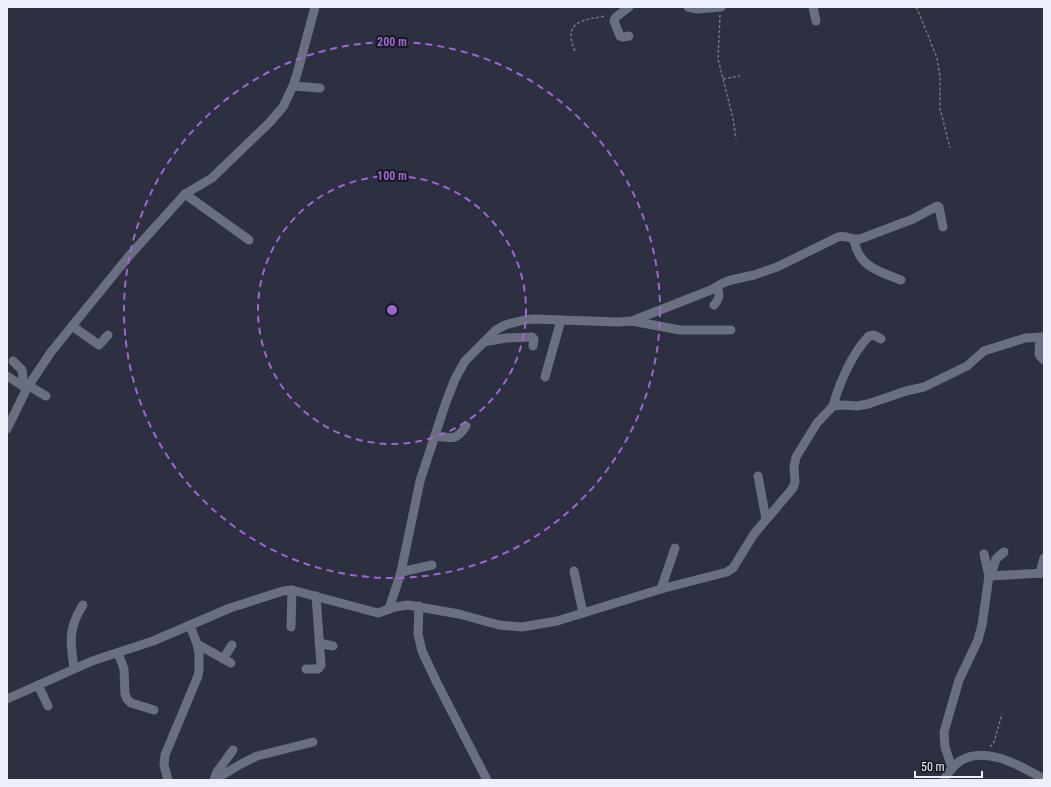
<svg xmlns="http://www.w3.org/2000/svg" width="1051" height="787" font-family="'Roboto Condensed',sans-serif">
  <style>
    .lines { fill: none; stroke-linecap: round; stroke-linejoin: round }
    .path { stroke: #707483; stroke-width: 1.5; stroke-dasharray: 3 2; stroke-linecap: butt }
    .minor { stroke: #696e81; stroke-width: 9 }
    .ring { fill: none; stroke: #9d67d1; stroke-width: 2; stroke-dasharray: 7 5 }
    .centre { fill: #9d67d1; stroke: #161920; stroke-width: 2 }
    .ring-label { font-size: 12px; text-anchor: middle; font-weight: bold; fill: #9d67d1; stroke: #161920; stroke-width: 4; stroke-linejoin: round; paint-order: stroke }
  </style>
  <rect width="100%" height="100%" fill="#2c3041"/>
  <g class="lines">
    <g class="path">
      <path d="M916,7l5,11 16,40 3,19v31l10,40"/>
      <path d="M720,15l-2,44 15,59 3,21"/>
      <path d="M575,51c-13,-30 8,-31 31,-35"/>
      <path d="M723,79l17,-3"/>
      <path d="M990,747l4,-5 8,-28"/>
    </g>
    <g class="minor">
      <path d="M688,7l9,2 24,-2"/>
      <path d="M813,7l3,14"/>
      <path d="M629,36l-7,1 -2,-1 -6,-15 2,-4 13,-10"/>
      <path d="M293,86l27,2"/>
      <path d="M185,194l64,46"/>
      <path d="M854,240c5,27 24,31 47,40"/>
      <path d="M714,305c6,-7 6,-10 3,-18"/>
      <path d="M632,321l48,9h51"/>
      <path d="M72,326l27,19 9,-10"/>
      <path d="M1040,337l-1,17 1,2 4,4"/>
      <path d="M484,342l22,-4 26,-1 2,2 -1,7"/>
      <path d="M13,361l9,9 1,8 -1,7"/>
      <path d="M7,376l19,12"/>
      <path d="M545,377l16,-57"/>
      <path d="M29,386l17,10"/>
      <path d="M833,406c6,-22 19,-53 36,-70l5,-1 7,4"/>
      <path d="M7,429l20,-41 24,-36 78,-96 56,-62 27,-16 57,-55 14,-16 10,-21 4,-12 18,-67"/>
      <path d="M435,436c17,2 21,5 31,-10"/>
      <path d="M758,476l8,43"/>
      <path d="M984,554l5,22"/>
      <path d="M574,571l9,42"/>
      <path d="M401,572l31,-7"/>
      <path d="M1040,573l4,-15"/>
      <path d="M991,575l5,-16 8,-7"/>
      <path d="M661,589l14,-41"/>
      <path d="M419,606l-1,28 4,17 15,32 50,97"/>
      <path d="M389,609l12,-37 19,-91 26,-79 9,-23 10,-18 31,-31 9,-5 19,-5 9,-1 85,3 14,-1 79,-31 12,-7 8,-3 23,-5 23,-8 61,-30c8,-2 13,3 22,2l53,-20 24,-13 2,1 4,20"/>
      <path d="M291,627l1,-37"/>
      <path d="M319,643l14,3"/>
      <path d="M197,644l34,19"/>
      <path d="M118,653l6,16 1,25 2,5 4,4 23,7"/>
      <path d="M223,659l9,-14"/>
      <path d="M74,668c-4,-26 -6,-40 9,-63"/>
      <path d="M306,669h12l3,-4 -5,-69"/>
      <path d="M38,685l10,21"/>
      <path d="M7,699l85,-38 61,-20 77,-33 53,-17 9,-1 86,23 17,-6 13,-2 51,9 40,11 23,2 35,-6 104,-32 66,-17 6,-4 21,-34 39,-46 2,-6 -1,-15 2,-10 21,-34 16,-17 10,-1 14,1 11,-2 38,-13 18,-4 43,-21 17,-15 41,-13 19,-1"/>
      <path d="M952,768l-7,-21 -1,-15 15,-52 19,-40 4,-15 7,-49 55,-3"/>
      <path d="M168,780l-4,-15 1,-10 33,-79 1,-6v-17l-2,-9 -7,-19"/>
      <path d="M214,780l27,-16 16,-8 56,-14"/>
      <path d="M214,780l3,-8 16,-22"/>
      <path d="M944,780c4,-7 9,-14 16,-19 27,-16 60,5 84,18"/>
    </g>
  </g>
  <g class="ring">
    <circle cx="392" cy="310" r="134"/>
    <circle cx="392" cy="310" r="268"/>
  </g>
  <circle cx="392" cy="310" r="6" class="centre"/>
  <g class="ring-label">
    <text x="392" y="46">200 m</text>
    <text x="392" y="180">100 m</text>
  </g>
  <rect width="1051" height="787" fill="none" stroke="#edf0fb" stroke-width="16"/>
  <path d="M915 771v6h67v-6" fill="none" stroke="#edf0fb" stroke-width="2"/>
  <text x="921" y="771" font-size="12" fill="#edf0fb" stroke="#161920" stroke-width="3" paint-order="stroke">50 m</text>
</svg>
